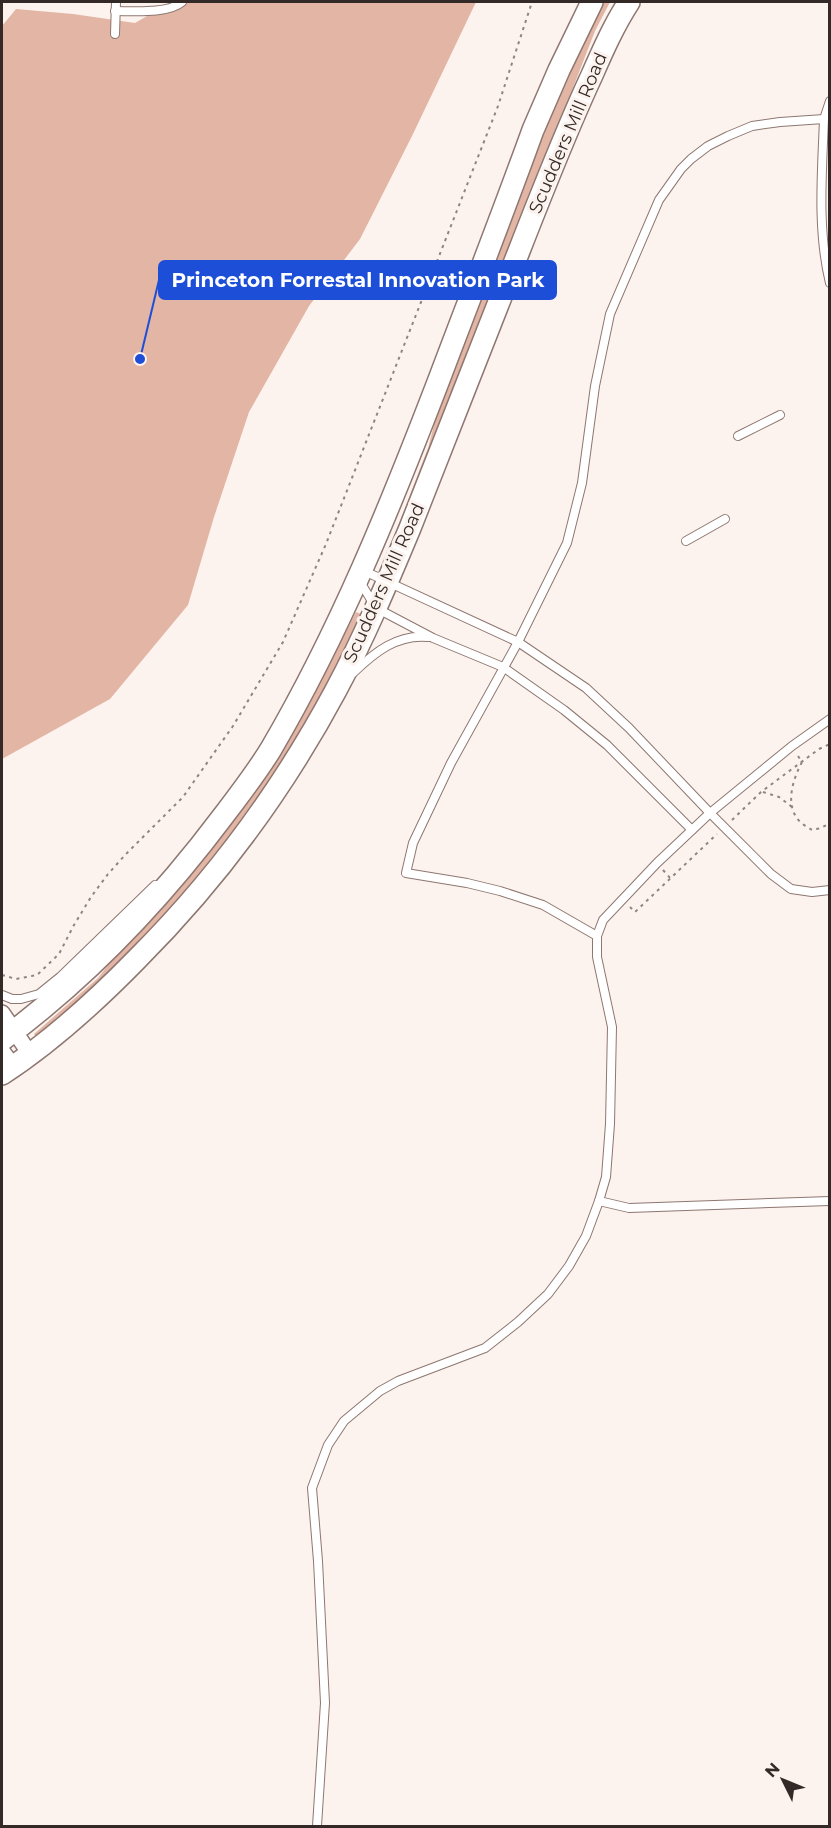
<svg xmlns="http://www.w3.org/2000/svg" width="831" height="1828" font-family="Montserrat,sans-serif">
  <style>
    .green { fill: #e2b5a4 }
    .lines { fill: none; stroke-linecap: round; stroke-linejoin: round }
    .lane-casing { stroke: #8e7770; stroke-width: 10 }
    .street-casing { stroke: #8e7770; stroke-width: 18 }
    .secondary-casing { stroke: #8e7770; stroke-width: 24 }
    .path { stroke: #8e8481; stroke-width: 2; stroke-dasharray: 3 4.5; stroke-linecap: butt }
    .lane { stroke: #fff; stroke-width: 8 }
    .street { stroke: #fff; stroke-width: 15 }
    .secondary { stroke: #fff; stroke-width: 21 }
    .labels { text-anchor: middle; stroke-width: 6; stroke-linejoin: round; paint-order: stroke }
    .street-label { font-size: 18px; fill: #332a27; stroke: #fcf2ee }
    .leader { fill: none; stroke: #1d4ed8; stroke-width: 2 }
    .callout-dot { fill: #1d4ed8; stroke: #fcf2ee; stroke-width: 2 }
    .callout { fill: #1d4ed8; stroke: #1d4ed8; stroke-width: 2 }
    .callout-label { font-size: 20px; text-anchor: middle; font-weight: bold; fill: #fff }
  </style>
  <rect width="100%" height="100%" fill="#fcf2ee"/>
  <g class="green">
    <path d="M171,2h305l-64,134 -52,103 -51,67 -60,106 -35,105 -26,88 -78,94 -108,60v-733l14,-17 57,5 62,9z"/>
    <path d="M603,2h7l-15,29 -207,533 -4,-1 44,-115 16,-61 98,-255 35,-79z"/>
    <path d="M356,612l5,2 -45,94 -62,104 -121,140 -96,86 -3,-4 64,-56 209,-272z"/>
  </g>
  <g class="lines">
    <defs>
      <g id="lane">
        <path d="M115,11c19,0 53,3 67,-9"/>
        <path d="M115,34l1,-32"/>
        <path d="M824,119c-2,54 -7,111 6,164"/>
        <path d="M738,436l42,-21"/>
        <path d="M686,541l39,-22"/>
        <path d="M362,570l156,72 68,46 43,40 81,85 61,61 20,15 21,3 18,-2"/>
        <path d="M359,580l17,28 57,30 70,29 61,43 43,35 85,85"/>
        <path d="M353,673c22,-21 44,-39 75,-36"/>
        <path d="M597,936l-54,-31 -43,-14 -33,-8 -61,-10 7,-30 38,-80 67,-121 49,-99 15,-60 13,-97 15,-72 49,-114 22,-31 10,-10 17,-13 20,-10 24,-10 28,-4 44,-3 6,-18"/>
        <path d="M2,995l10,4h9l18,-5 21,-17 95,-92"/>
        <path d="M599,1201l30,7 201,-7"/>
        <path d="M317,1826l8,-123 -7,-142 -6,-73 16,-43 16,-24 36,-30 18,-10 87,-33 33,-26 30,-28 21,-28 17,-30 13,-35 7,-24 4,-53 2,-97 -15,-70v-21l6,-16 54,-57 53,-50 82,-67 38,-27"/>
      </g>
      <g id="street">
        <path d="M2,1013l28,41"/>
        <path d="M2,1051l11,15"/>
      </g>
      <g id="secondary">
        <path d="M2,1040c84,-62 159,-141 222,-225 16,-21 33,-43 47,-66 69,-118 120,-244 169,-372 31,-82 63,-164 93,-247l26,-60 33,-68"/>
        <path d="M2,1074c49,-32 94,-73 135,-115 79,-79 146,-170 199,-269 28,-52 51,-107 74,-162 37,-92 72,-185 109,-277 23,-59 46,-118 73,-176 11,-25 22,-50 37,-73"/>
      </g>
    </defs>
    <use href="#lane" class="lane-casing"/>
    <use href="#street" class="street-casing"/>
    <use href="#secondary" class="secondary-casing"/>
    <g class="path">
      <path d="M798,756l4,6c-8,15 -17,40 -5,56 3,5 10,9 15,12l9,-2 9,-5"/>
      <path d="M763,792l16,5 13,10"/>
      <path d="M732,820l29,-28 58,-43 11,-5"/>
      <path d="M663,870l8,9"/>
      <path d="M630,907l5,5 82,-78"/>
      <path d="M2,975l14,4 21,-4 22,-21 15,-29 17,-28 17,-23 18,-20 57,-57 50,-71 50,-84 43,-98 172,-438 34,-104"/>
    </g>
    <use href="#lane" class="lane"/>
    <use href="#street" class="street"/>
    <use href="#secondary" class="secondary"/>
  </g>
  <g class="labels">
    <g class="street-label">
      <text transform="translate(568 133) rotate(-67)" y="6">Scudders Mill Road</text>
      <text transform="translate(384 583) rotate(-66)" y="6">Scudders Mill Road</text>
    </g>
  </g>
  <path class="leader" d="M140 359L159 280"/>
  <circle class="callout-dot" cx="140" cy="359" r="6"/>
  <rect class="callout" x="159" y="261" width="397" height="38" rx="6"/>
  <g class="callout-label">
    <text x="358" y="287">Princeton Forrestal Innovation Park</text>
  </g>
  <rect width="831" height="1828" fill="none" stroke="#332a27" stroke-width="6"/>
  <g transform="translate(783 1780) rotate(313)" stroke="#fcf2ee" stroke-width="4.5" paint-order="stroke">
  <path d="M0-4.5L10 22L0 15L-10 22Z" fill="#332a27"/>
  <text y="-9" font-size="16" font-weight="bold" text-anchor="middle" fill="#332a27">N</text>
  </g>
</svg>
